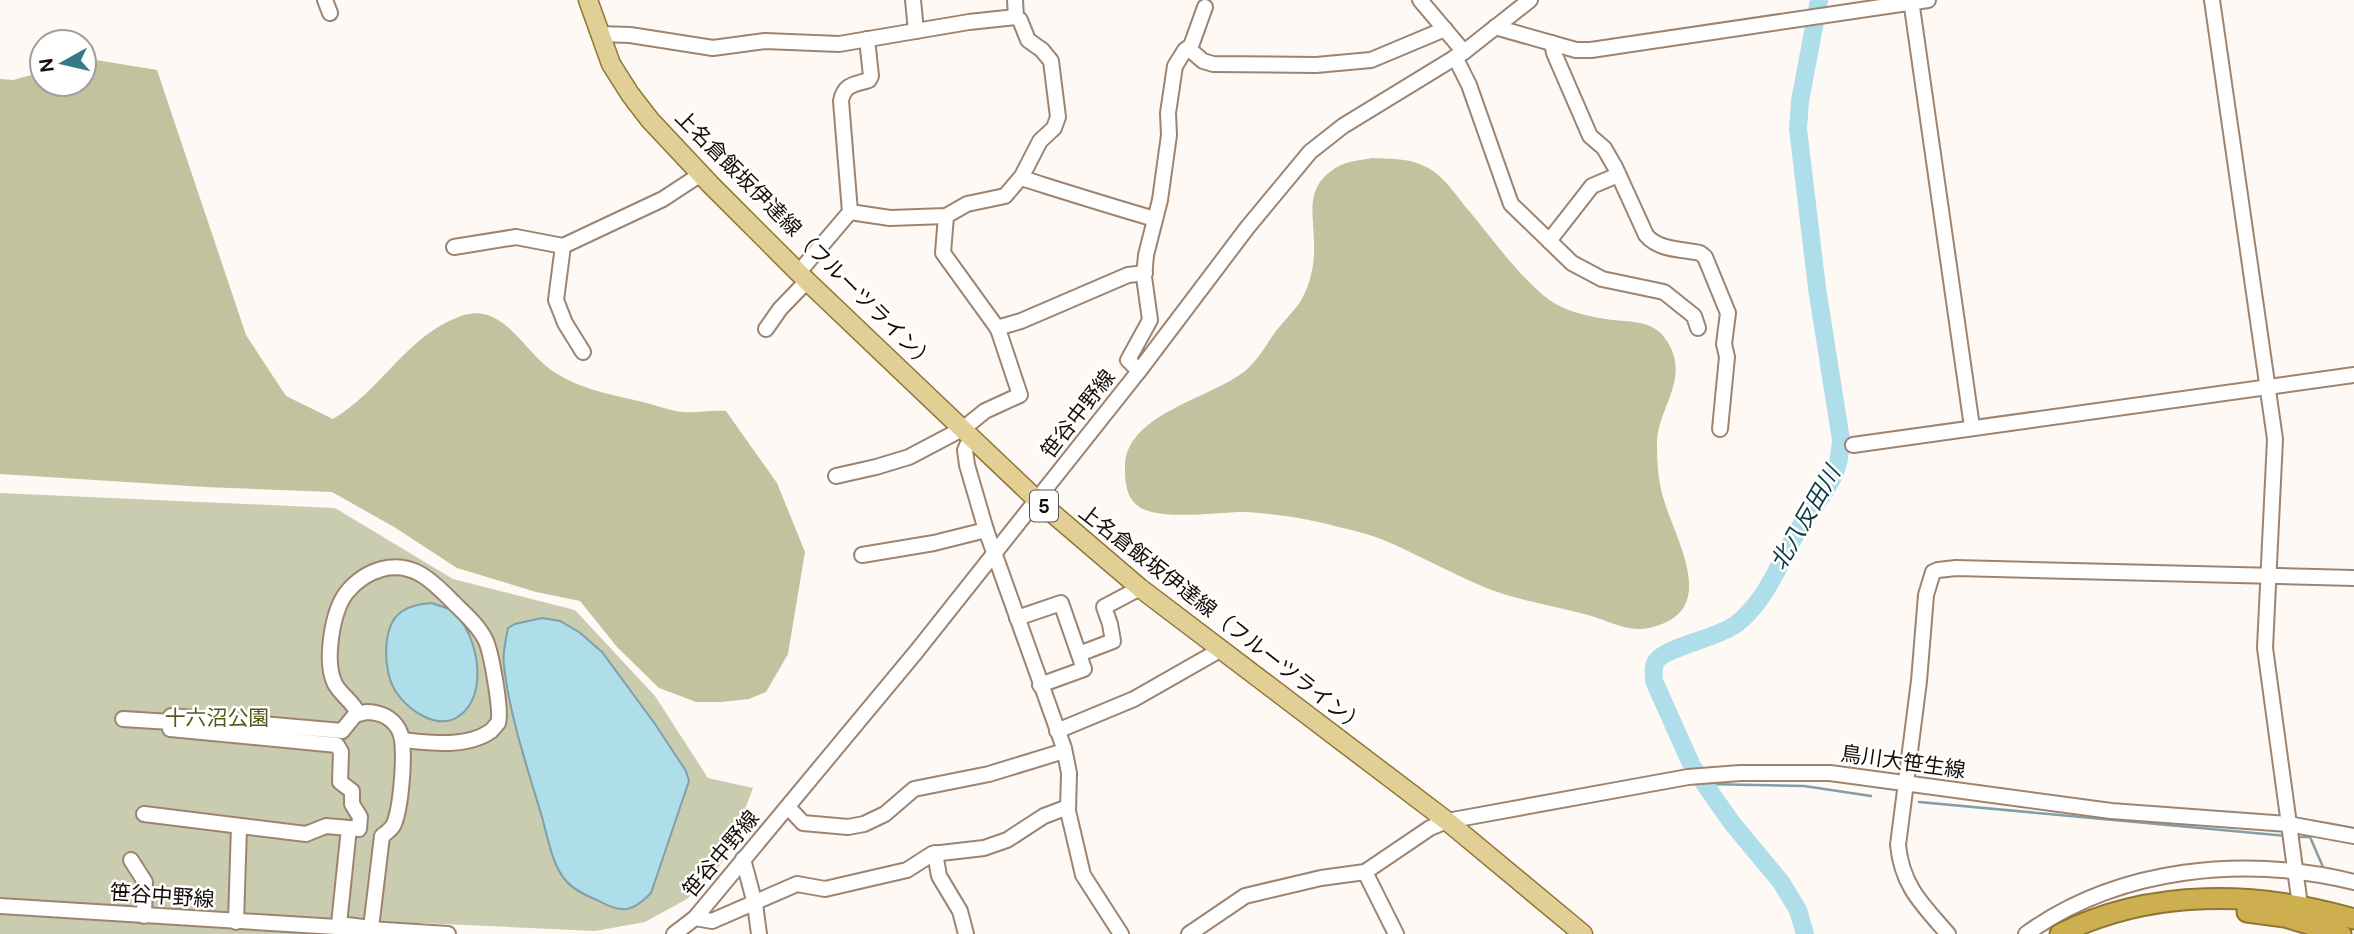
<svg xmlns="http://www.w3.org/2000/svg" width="2354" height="934" font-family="'DM Sans','Noto Sans JP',sans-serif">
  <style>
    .green { fill: #c9ccae }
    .forest { fill: #c0c39d }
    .water { fill: #aedeea; stroke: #809fa6; stroke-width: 2 }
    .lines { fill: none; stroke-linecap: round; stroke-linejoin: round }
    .stream { stroke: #809fa6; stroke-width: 2.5 }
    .river { stroke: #aedeea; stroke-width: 18 }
    .minor-casing { stroke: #9c8471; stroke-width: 18 }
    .major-casing { stroke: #8e7636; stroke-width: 21 }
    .highway-casing { stroke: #8e7636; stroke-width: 23 }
    .minor { stroke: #fff; stroke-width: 14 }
    .major { stroke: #e2cf95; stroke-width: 18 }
    .highway { stroke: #ceaf4f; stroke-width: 19 }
    .labels { text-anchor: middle; stroke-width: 5; stroke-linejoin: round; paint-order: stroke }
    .shield { fill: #fff; stroke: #5c5651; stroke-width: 2 }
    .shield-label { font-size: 19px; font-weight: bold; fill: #160d07 }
    .street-label { font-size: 21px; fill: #160d07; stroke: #fff }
    .park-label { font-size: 21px; fill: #56581a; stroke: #fff }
    .water-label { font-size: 23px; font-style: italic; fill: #0f3a44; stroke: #fff }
  </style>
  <rect width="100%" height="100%" fill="#fff9f5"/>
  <path class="green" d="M0,493l335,15 118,71 122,31 80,86 53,82 45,10 -10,27v13l-28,45 -28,26 -42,23 -50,9 -174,-8 -1,11h-420z"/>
  <g class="forest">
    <path d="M90,59l67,11 89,265 40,61 47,23c47,-27 74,-84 128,-103 41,-15 62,34 90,54 29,20 63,25 96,33 11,3 24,8 36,9 14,1 28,-2 43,-1l51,72 28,69 -17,102 -22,38 -17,7 -28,3h-25l-37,-14 -42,-41 -37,-46 -44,-9 -79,-24 -63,-41 -62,-35 -127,-5 -205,-13v-395l13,1 29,-8v12h42v-23z"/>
    <path d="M1372,158c16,1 35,0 50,7 21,8 34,31 48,47 23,28 46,60 73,83 17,15 42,21 63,24 24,4 46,-1 61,22 25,39 -12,69 -10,106 0,14 1,29 4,42 9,44 63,120 -8,138 -24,7 -43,-6 -65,-12 -33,-9 -67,-14 -99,-26 -37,-15 -72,-35 -108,-50 -18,-7 -39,-11 -58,-16 -24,-6 -51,-9 -76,-11 -26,-1 -88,10 -109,-6 -12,-9 -13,-25 -13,-39 0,-53 85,-68 120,-96 13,-11 21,-26 31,-40 7,-9 15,-17 22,-26 13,-19 17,-42 16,-64 -1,-31 -9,-56 25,-75 9,-5 23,-6 33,-8z"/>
  </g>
  <g class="water">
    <path d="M432,603c6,3 15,4 20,8 26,21 38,84 7,105 -21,15 -50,-5 -63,-24 -13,-19 -15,-65 5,-80 10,-7 20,-8 31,-9z"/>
    <path d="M542,618l18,3 19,11 23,20 53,72 31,47 3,10 -38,112c-18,19 -29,21 -52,8 -11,-5 -24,-10 -32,-19 -15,-16 -19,-44 -25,-65 -14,-47 -33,-103 -38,-152 -2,-11 2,-25 4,-37l7,-4z"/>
  </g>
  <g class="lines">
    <g class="stream">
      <path d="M1705,784l99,2 67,10"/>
      <path d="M1919,802l368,34"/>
      <path d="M2297,837h13l13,30"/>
    </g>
    <path class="river" d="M1805,934l-7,-24 -17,-28 -49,-59 -40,-57 -38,-85c0,-7 -2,-15 3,-21 10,-13 60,-22 78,-35 33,-24 47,-70 68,-103 10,-15 22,-29 30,-45 6,-11 7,-25 8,-37l-24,-152 -19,-159 2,-28 19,-101"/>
    <defs>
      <g id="minor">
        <path d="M325,0l5,13"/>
        <path d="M913,0l3,31"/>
        <path d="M1420,0l44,52"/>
        <path d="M1911,0l61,427"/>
        <path d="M2212,0l63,439 -10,209 34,250"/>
        <path d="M1495,27l81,23h15l337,-50"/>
        <path d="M599,34l31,1 83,13 52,-7 74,3 130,-22 47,-5 -1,-17"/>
        <path d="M867,39l4,37 -2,4c-15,5 -25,4 -28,21l9,111 40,6 56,-2 21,-12 38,-8 17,-20 18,-35 14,-13 4,-11 -7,-56 -9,-11 -14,-10 -8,-20 -4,-3"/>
        <path d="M1552,43l2,10 36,83 14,12 11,19 31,68c12,15 35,14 54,18l5,4 23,56 -4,31 3,13 -7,72"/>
        <path d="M1188,48l15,13 10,3 103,1 55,-5 74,-31"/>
        <path d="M1455,57l14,28 42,119 61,59 30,16 62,13 30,24 4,12"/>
        <path d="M1021,178c45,14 89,28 134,41"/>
        <path d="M1549,241l43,-55 26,-11"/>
        <path d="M454,247l62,-10 47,9"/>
        <path d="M799,272l51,-60"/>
        <path d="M997,328l24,-7 107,-46 17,-2"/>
        <path d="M766,329l14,-20 27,-28"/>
        <path d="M583,352l-18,-29 -9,-23 7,-54 100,-47 38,-25"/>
        <path d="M1139,371l-11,-11 22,-40 -6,-43 2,-22 14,-55 9,-65 -1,-22 7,-47 10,-16 6,-4 14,-39"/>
        <path d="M971,437l-6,13 2,15 19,65 78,218 5,25 -1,38 15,64 38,59"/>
        <path d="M1853,445l501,-70"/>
        <path d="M836,476l40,-9 33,-10 55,-29 21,-17 35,-16 -22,-66 -55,-76 3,-37"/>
        <path d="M862,555l72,-12 52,-13"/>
        <path d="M1017,618l44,-15 23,66 -44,16"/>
        <path d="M1079,654l34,-13 -3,-17 -6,-17 36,-19"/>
        <path d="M366,712c13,0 26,5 33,18 8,15 2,77 -5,94 -2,5 -8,9 -12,12l-11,92 -32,-4 10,-96 10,1 1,-12 -8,-13v-13l-12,-9 1,-30 -4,-7 -167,-16 1,-13 171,15 13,-16z"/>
        <path d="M358,713c-5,-11 -17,-18 -23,-29 -11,-22 -3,-73 12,-92 10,-12 20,-19 35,-23 32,-8 51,13 72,34 11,11 24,22 31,36 6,11 17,73 13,84 -1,1 -6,7 -7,8 -24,17 -61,12 -88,9"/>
        <path d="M123,719l48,3"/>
        <path d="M1057,731l77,-32 86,-49"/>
        <path d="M788,807l15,16 45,4 16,-3 21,-10 29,-25 75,-15 75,-23"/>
        <path d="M144,814l162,20 20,-8 23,2"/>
        <path d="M935,853l4,23 21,35 6,23"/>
        <path d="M743,859l12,45 4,30"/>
        <path d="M131,860l14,22 -1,34"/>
        <path d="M1365,872l31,62"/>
        <path d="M0,906l448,28"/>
        <path d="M695,918l17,3 85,-37 28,5 82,-19 25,-16 52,-6 23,-8 37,-24 24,-9"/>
        <path d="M236,922l3,-96"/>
        <path d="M674,934l21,-16 221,-266 223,-281 108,-143 63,-76 33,-26 121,-74 66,-52"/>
        <path d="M1189,934l56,-38 76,-18 44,-6 65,-44 17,-7 241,-44 52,-4h90l281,38 177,13 66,12"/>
        <path d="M1948,934c-26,-30 -46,-48 -50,-89l21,-164 7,-86 7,-23 5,-2 18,-2 398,10"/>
        <path d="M2026,934c93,-67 219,-79 328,-52"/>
      </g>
      <path id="major" d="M588,0l23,64 19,30 20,26 60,64 97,97 230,219 103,88 307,233 136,113"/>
      <g id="highway">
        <path d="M2247,912l38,5 56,17"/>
        <path d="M2060,934c91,-46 198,-43 294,-15"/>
      </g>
    </defs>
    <use href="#minor" class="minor-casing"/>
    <use href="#major" class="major-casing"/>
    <use href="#highway" class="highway-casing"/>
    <use href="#minor" class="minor"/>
    <use href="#major" class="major"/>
    <use href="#highway" class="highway"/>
  </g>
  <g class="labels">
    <rect class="shield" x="1030" y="490.5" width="28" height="31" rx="5"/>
    <g class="shield-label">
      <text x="1044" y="513">5</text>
    </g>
    <g class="street-label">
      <text transform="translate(805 240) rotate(45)" y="7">上名倉飯坂伊達線（フルーツライン）</text>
      <text transform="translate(1078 414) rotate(-52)" y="7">笹谷中野線</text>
      <text transform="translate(1222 619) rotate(38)" y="7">上名倉飯坂伊達線（フルーツライン）</text>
      <text transform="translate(1903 762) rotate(8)" y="7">鳥川大笹生線</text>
      <text transform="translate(721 854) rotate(-50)" y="7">笹谷中野線</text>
      <text transform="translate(162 896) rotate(4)" y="7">笹谷中野線</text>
    </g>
    <g class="park-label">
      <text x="217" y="725">十六沼公園</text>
    </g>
    <g class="water-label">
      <text transform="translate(1805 518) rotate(-60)" y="8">北八反田川</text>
    </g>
  </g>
  <g transform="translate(63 63) rotate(262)"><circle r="33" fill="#ffffff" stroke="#a29e9c" stroke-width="2"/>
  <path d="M0-5L12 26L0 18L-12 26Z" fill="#357b87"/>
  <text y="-10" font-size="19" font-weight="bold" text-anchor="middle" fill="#160d07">N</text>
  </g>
</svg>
